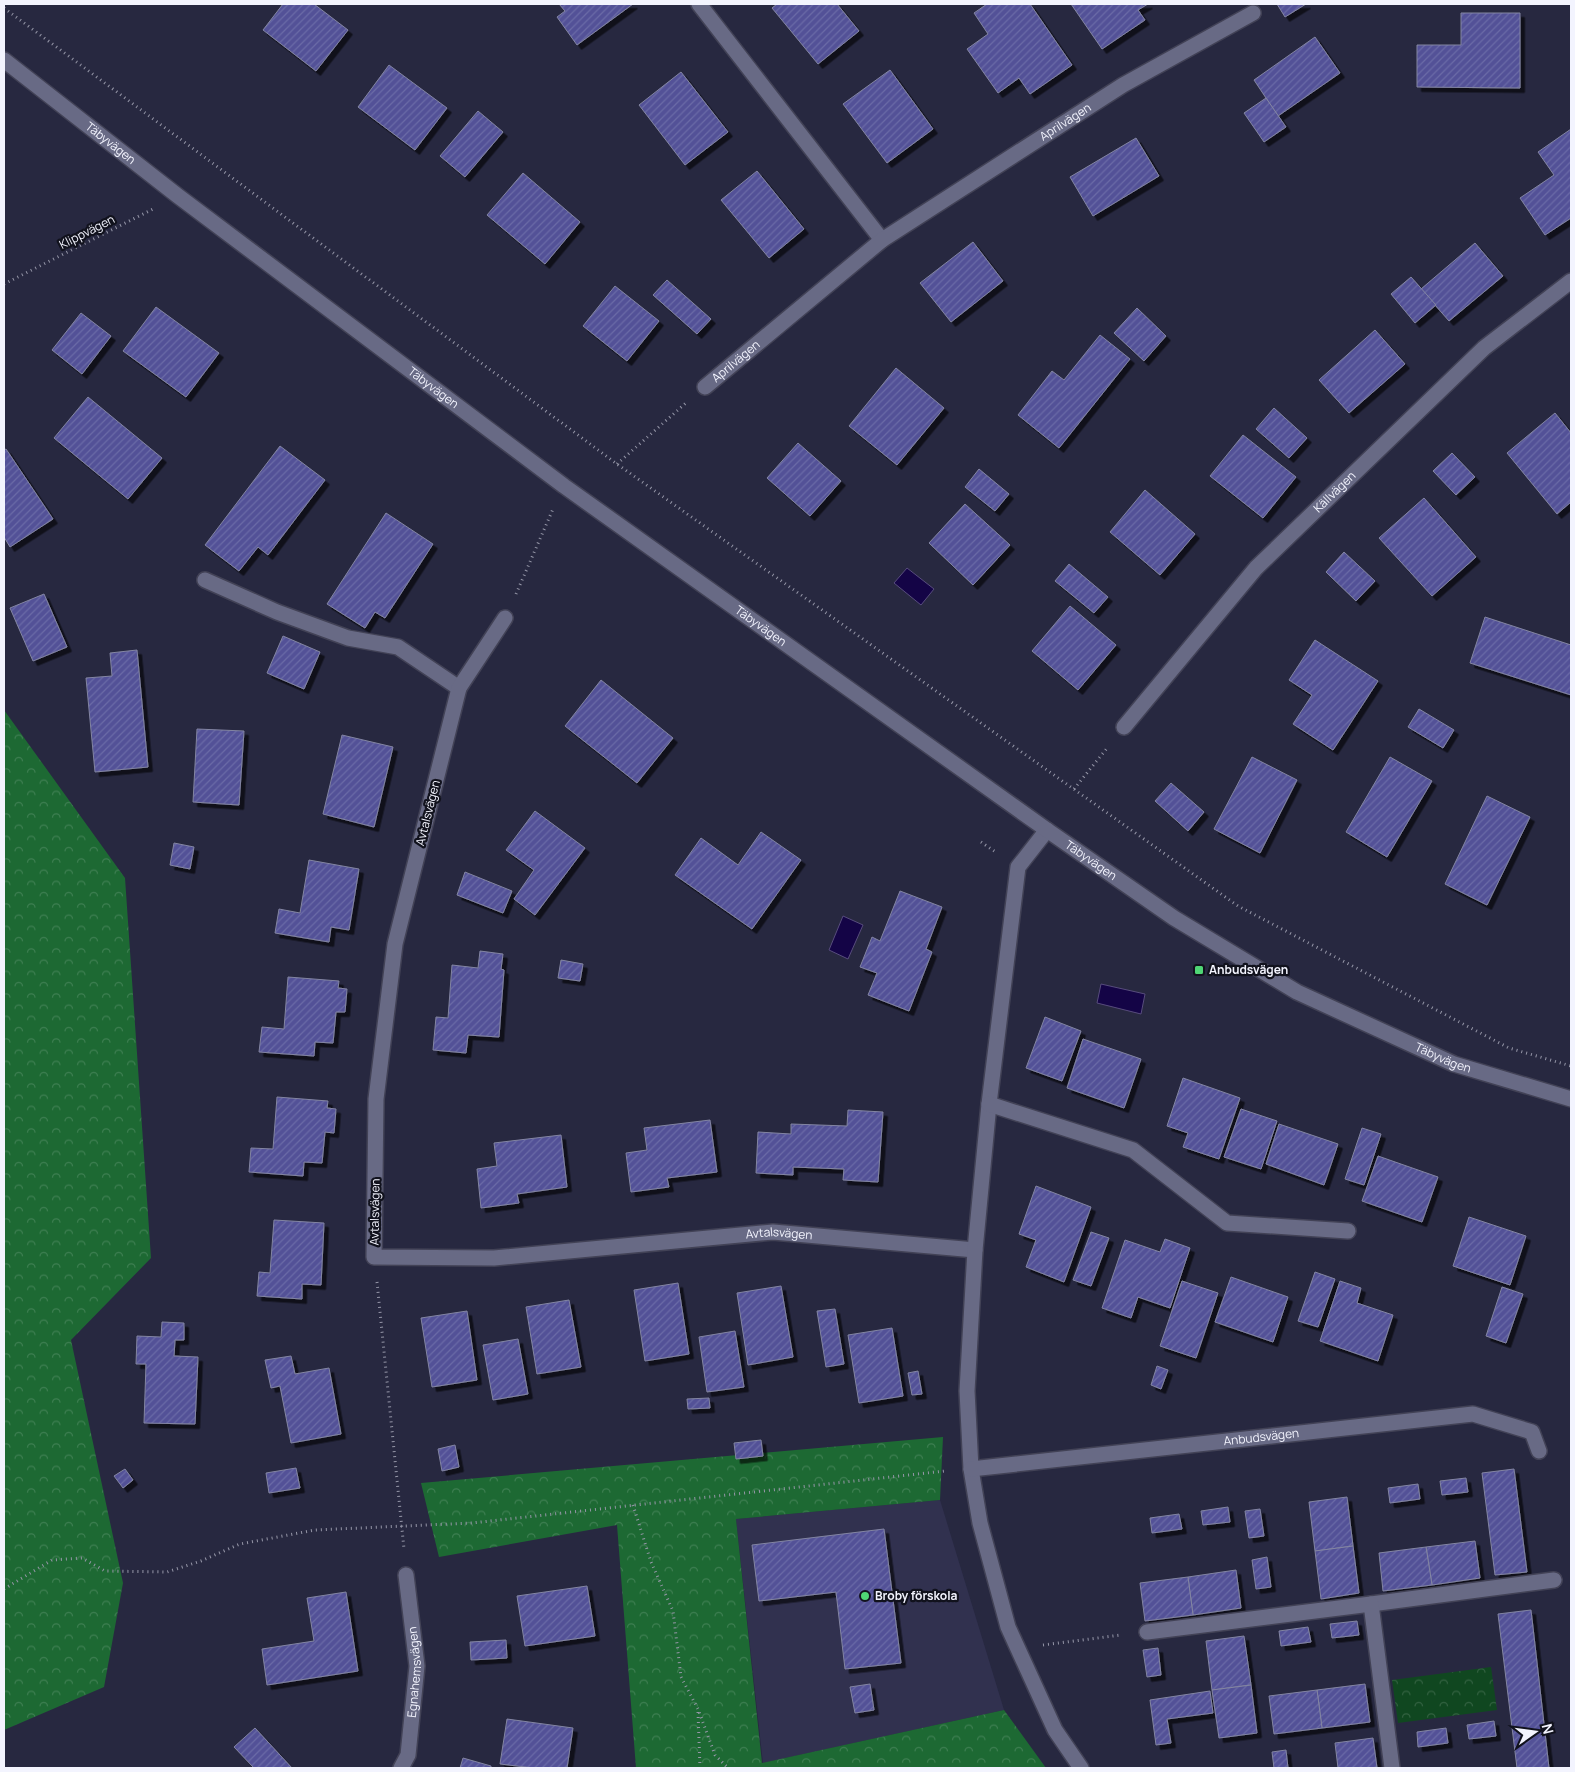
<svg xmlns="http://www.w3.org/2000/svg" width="1575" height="1772" font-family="Manrope,sans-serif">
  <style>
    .built { fill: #31314f }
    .forest { fill: url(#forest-crowns) }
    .park { fill: url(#park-crowns) }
    .water { fill: #140446; stroke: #574c7d }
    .building { fill: url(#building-hatch); stroke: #8385a2; filter: url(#shadow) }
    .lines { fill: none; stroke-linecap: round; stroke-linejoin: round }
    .service-casing { stroke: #424256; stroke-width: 18 }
    .minor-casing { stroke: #424256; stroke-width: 18 }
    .secondary-casing { stroke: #424256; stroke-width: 18 }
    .path { stroke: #9697a8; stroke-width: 3; stroke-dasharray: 1 4; stroke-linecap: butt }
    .service { stroke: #686a85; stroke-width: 15 }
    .minor { stroke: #686a85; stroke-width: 15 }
    .secondary { stroke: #686a85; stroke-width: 15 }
    .poi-dot { fill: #4fd675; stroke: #11121d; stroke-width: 2 }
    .labels { text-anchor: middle; stroke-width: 4.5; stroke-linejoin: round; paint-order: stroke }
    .street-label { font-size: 12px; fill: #f3f4fe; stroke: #11121d }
    .poi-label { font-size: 12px; font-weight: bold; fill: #f3f4fe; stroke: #11121d; text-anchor: start }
  </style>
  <defs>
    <pattern id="forest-crowns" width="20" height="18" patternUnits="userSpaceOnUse" patternTransform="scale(1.25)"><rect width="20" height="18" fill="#1d6933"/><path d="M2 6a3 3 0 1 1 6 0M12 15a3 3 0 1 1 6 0" fill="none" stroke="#3e7f52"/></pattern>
    <pattern id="park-crowns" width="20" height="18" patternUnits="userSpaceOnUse" patternTransform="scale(1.25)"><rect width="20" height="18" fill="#104720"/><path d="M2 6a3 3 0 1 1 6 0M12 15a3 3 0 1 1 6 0" fill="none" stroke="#336241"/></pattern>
    <pattern id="building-hatch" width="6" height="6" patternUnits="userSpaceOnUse" patternTransform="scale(1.25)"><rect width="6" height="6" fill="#525197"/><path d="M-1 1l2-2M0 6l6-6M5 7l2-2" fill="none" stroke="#6b6ba7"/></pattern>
    <filter id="shadow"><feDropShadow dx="4.5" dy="4.5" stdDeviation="0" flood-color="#0009"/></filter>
  </defs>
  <rect width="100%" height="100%" fill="#272840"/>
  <path class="built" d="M940,1500l64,210 -241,53 -27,-244z"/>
  <g class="forest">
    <path d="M4,710l121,168 26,380 -80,82 52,243 -19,104 -100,43z"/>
    <path d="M943,1437l-3,63 -204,19 26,244 242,-53 42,58h-410l-19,-243 -178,32 -18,-74z"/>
  </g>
  <path class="park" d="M1491,1667l6,43 -99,13 -6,-43z"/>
  <g class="water">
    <path d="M907,568l27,21 -13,16 -27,-22z"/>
    <path d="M843,916l20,9 -15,34 -19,-9z"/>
    <path d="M1101,984l44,10 -4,20 -44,-11z"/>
  </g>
  <g class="building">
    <path d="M283,4h31l34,26 -32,41 -53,-41z"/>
    <path d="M559,4h74l-56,41 -20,-28 8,-6z"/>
    <path d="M777,4h60l22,27 -41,33 -46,-56z"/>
    <path d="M987,4h43l42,61 -42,29 -11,-16 -21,15 -31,-44 21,-15 -14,-21z"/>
    <path d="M1071,4h77l-10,6 7,10 -43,29z"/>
    <path d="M1277,4h29l-21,13z"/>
    <path d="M1461,13h59v75l-103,-1v-42h44z"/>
    <path d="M1315,37l25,36 -62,43 -24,-36z"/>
    <path d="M389,65l58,43 -32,42 -57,-43z"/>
    <path d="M890,70l43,59 -46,34 -44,-59z"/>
    <path d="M681,72l47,60 -43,33 -46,-60z"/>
    <path d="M1266,98l20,29 -22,15 -20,-29z"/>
    <path d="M478,111l25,21 -38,45 -25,-21z"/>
    <path d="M1571,129v89l-26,17 -25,-37 34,-23 -16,-23z"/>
    <path d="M1136,138l23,38 -66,40 -23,-39z"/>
    <path d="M757,171l47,58 -35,29 -48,-58z"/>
    <path d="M523,173l57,49 -35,42 -58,-49z"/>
    <path d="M973,242l30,39 -52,41 -31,-39z"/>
    <path d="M1475,243l28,33 -54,45 -28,-32z"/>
    <path d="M1411,277l25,28 -21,18 -24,-29z"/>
    <path d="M667,280l44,39 -14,15 -44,-39z"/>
    <path d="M615,286l44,35 -32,40 -44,-35z"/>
    <path d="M156,307l63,46 -33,44 -63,-46z"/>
    <path d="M1137,308l29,28 -22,25 -30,-28z"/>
    <path d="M81,313l30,23 -29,38 -30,-24z"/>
    <path d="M1375,330l30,34 -56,49 -30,-33z"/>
    <path d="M1100,335l30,24 -71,89 -41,-33 34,-44 12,9z"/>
    <path d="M896,368l48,40 -47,57 -48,-39z"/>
    <path d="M88,397l74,61 -34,41 -74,-61z"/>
    <path d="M1274,408l33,30 -18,20 -33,-29z"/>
    <path d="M1555,413l16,20v69l-14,12 -50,-61z"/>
    <path d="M1243,435l53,42 -33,41 -53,-42z"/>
    <path d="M798,443l43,38 -31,35 -43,-38z"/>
    <path d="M280,446l45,34 -57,75 -10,-8 -19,24 -34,-26z"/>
    <path d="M6,449l47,70 -43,28 -6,-10v-87z"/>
    <path d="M1452,453l23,24 -19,18 -23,-24z"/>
    <path d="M979,469l30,25 -14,17 -30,-24z"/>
    <path d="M1145,490l50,44 -35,41 -50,-43z"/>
    <path d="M1424,498l52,59 -44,39 -53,-58z"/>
    <path d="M965,504l45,41 -37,40 -44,-42z"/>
    <path d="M386,513l47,31 -48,74 -10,-6 -10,16 -38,-24z"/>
    <path d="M1344,552l31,29 -19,20 -30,-29z"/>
    <path d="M1069,564l39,33 -14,16 -39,-32z"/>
    <path d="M44,594l23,53 -34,14 -23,-53z"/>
    <path d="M1070,606l46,39 -38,45 -46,-39z"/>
    <path d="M1485,617l86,28v50l-101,-32z"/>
    <path d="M283,636l37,16 -16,37 -37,-16z"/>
    <path d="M1315,640l63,41 -45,69 -40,-26 19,-29 -23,-15z"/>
    <path d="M137,650l11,117 -53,5 -9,-94 26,-2 -2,-23z"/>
    <path d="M601,680l72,58 -36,45 -72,-57z"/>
    <path d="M1419,709l35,21 -11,18 -35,-21z"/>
    <path d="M197,729l47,2 -5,74 -46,-3z"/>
    <path d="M342,735l51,12 -19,80 -51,-13z"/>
    <path d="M1252,757l45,23 -37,73 -46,-24z"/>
    <path d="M1390,757l42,24 -45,76 -41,-25z"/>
    <path d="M1171,783l33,29 -16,19 -33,-30z"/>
    <path d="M1487,796l43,21 -43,88 -42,-21z"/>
    <path d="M535,811l50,37 -50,67 -21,-16 20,-29 -28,-20z"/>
    <path d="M761,832l40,28 -49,69 -77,-54 26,-37 37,27z"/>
    <path d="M174,843l20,4 -4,22 -20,-4z"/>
    <path d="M309,860l50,9 -10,61 -18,-3 -2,15 -54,-9 4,-24 21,4z"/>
    <path d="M465,872l47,19 -9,22 -46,-18z"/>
    <path d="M900,891l42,16 -16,42 6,3 -23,59 -41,-16 9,-22 -17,-6 12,-30 8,4z"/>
    <path d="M480,951l23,3 -2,15 3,1 -5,67 -31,-2 -2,18 -33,-3 3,-33 12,1 4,-53 26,3z"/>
    <path d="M561,960l22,4 -3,17 -22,-3z"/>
    <path d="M288,977l51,4 -1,7 9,1 -2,23h-9l-3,31 -18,-1 -1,14 -55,-4 3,-25 22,2z"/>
    <path d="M1045,1017l36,14 -19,50 -36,-13z"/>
    <path d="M1083,1039l58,20 -17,49 -57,-20z"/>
    <path d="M1183,1078l57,20 -21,61 -36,-12 5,-14 -21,-7z"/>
    <path d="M277,1097l51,4 -1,7 9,1 -2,24 -9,-1 -3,31 -18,-1 -1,14 -54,-4 2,-24 22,1z"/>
    <path d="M1241,1109l36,12 -16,48 -37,-12z"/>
    <path d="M848,1110l35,2 -5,70 -35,-2 1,-11 -51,-2v8l-37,-2 2,-41 33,2v-10l56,2z"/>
    <path d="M710,1120l7,52 -50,6 2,9 -38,5 -5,-39 21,-3 -3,-22z"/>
    <path d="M1279,1124l59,20 -14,41 -58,-21z"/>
    <path d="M1362,1128l19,6 -17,51 -19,-6z"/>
    <path d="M561,1135l6,52 -50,7 2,9 -38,5 -4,-39 20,-3 -3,-23z"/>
    <path d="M1378,1156l60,21 -16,45 -60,-21z"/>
    <path d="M1036,1186l55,21 -27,75 -38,-15 10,-27 -17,-6z"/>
    <path d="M1469,1217l57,19 -16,49 -57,-19z"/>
    <path d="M274,1220l50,3 -3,62 -19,-1v15l-45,-3 2,-24 11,1z"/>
    <path d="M1091,1232l18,6 -18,48 -18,-6z"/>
    <path d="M1165,1239l25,9 -20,60 -32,-11 -7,21 -29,-10 23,-68 35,12z"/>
    <path d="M1315,1272l20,7 -17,48 -20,-6z"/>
    <path d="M1231,1277l57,20 -15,45 -58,-20z"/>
    <path d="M1182,1281l36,12 -22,65 -36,-12z"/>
    <path d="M1340,1281l21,7 -4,15 36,12 -15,46 -58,-20z"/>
    <path d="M678,1283l11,71 -44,7 -11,-71z"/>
    <path d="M781,1286l12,71 -45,8 -11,-72z"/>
    <path d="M1502,1287l21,7 -17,49 -20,-7z"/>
    <path d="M569,1300l12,67 -44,7 -11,-67z"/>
    <path d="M835,1309l9,55 -18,3 -9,-56z"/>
    <path d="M467,1311l10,69 -45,7 -11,-69z"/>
    <path d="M162,1322l22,1v17h-9l-1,16 24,1 -3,67 -51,-1 2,-59h-10l1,-28 24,1z"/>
    <path d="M892,1328l11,68 -44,7 -11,-68z"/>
    <path d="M735,1331l9,56 -37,5 -8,-55z"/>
    <path d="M518,1339l10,55 -35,6 -10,-55z"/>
    <path d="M291,1356l4,18 34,-6 12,66 -50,9 -11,-57 -9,2 -6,-28z"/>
    <path d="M1157,1366l11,4 -7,19 -10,-4z"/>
    <path d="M918,1371l4,23 -10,1 -4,-22z"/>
    <path d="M709,1398l1,10 -22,1 -1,-10z"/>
    <path d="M761,1440l2,16 -27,3 -2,-16z"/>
    <path d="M455,1445l4,22 -17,4 -4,-22z"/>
    <path d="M296,1468l4,20 -31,5 -3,-20z"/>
    <path d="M125,1469l8,11 -10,8 -9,-12z"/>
    <path d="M1514,1469l13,103 -32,3 -13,-102z"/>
    <path d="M1466,1478l2,14 -26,3 -2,-14z"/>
    <path d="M1418,1484l2,15 -30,4 -2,-15z"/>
    <path d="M1347,1497l6,49 -38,5 -6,-49z"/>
    <path d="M1228,1507l2,15 -27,3 -2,-14z"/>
    <path d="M1260,1509l4,27 -15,2 -4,-27z"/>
    <path d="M1179,1514l3,15 -30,4 -2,-15z"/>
    <path d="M884,1529l17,134 -56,6 -9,-77 -77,9 -7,-56z"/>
    <path d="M1475,1541l5,37 -48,7 -6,-38z"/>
    <path d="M1353,1546l6,47 -38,6 -6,-48z"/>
    <path d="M1426,1547l6,38 -49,6 -4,-38z"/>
    <path d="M1267,1557l4,30 -15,2 -4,-29z"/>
    <path d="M1236,1570l5,38 -48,7 -5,-38z"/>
    <path d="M1188,1577l5,38 -48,6 -5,-38z"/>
    <path d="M587,1586l8,50 -70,10 -8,-50z"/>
    <path d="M346,1592l12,79 -91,14 -5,-36 52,-8 -7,-43z"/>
    <path d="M1531,1610l18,158h-32l-19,-154z"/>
    <path d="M1357,1621l2,14 -27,3 -2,-14z"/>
    <path d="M1308,1627l3,15 -30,4 -2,-15z"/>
    <path d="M1244,1636l7,49 -39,5 -6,-49z"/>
    <path d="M506,1640l1,18 -36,2 -1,-18z"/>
    <path d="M1158,1648l3,27 -14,2 -4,-27z"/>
    <path d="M870,1684l4,26 -19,3 -5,-26z"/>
    <path d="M1365,1684l5,38 -48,6 -5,-38z"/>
    <path d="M1251,1685l6,48 -38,5 -7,-48z"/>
    <path d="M1317,1690l5,38 -48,6 -5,-38z"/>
    <path d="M1210,1691l3,22 -46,6 4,24 -15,2 -6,-45z"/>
    <path d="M507,1719l66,9 -6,40h-33l-34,-4z"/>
    <path d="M1494,1721l2,15 -27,3 -2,-14z"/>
    <path d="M255,1728l37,40h-38l-20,-21z"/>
    <path d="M1446,1728l2,15 -30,4 -1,-15z"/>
    <path d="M1373,1738l4,30h-39l-3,-25z"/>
    <path d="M1286,1750l2,18h-14l-2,-16z"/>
    <path d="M463,1758l28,8v2h-31z"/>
  </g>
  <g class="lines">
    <defs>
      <g id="service">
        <path d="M1371,1604l183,-24"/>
        <path d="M1147,1632l224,-28 21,164"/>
      </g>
      <g id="minor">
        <path d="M699,4l183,236"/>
        <path id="s1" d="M705,387l177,-147 241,-155 130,-72"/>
        <path d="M205,580l72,32 71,26 50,9 61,41"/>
        <path id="s2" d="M505,618l-46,70 -64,256 -19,155 -2,158 120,1 279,-26 202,18"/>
        <path id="s3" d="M1124,727l132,-159 228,-220 87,-67"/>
        <path d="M1047,830l-29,37 -29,237 -14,146 -8,141 4,78 9,54 28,104 47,103 26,38"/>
        <path d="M989,1104l144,46 94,73 121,8"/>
        <path id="s4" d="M971,1469l502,-55 59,18 7,19"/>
        <path id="s5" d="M401,1768l7,-13 9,-89 -11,-91"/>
      </g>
      <g id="secondary">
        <path id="s6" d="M4,60l174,136 386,290 483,344 127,88 123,74 157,72 117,35"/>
      </g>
    </defs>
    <use href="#service" class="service-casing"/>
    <use href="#minor" class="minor-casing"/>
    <use href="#secondary" class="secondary-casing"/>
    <g class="path">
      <path d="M4,8l613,456 621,442 271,142 62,18"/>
      <path d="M4,284l149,-75"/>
      <path d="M617,464l70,-62"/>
      <path d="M516,594l37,-85"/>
      <path d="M1074,789l34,-42"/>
      <path d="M981,842l16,11"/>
      <path d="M377,1282l27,267"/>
      <path d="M633,1505l18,57 22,49 8,66 17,32 17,46 13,13"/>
      <path d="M4,1589l48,-29 30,-2 23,13 62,1 34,-11 39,-17 75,-14 157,-7 473,-52"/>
      <path d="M1043,1645l78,-10"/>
      <path d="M698,1712l2,56"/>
    </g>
    <use href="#service" class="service"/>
    <use href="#minor" class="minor"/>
    <use href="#secondary" class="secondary"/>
  </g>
  <g class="poi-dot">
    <rect x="1194" y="965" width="10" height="10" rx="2.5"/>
    <circle cx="865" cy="1596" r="5"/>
  </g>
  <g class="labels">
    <g class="street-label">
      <text dy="4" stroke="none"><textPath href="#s1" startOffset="448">Aprilvägen</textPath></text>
      <text dy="4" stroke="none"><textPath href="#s6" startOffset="135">Täbyvägen</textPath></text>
      <text transform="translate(87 232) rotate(-27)" y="4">Klippvägen</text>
      <text dy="4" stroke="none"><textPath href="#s1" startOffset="40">Aprilvägen</textPath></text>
      <text dy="4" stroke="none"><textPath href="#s6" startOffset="540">Täbyvägen</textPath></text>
      <text dy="4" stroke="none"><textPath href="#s3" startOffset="316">Källvägen</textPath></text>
      <text dy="4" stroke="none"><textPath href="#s6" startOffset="945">Täbyvägen</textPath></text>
      <text transform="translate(428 813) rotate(-76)" y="4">Avtalsvägen</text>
      <text dy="4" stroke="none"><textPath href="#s6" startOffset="1350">Täbyvägen</textPath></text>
      <text dy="4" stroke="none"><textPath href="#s6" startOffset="1755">Täbyvägen</textPath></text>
      <text transform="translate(375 1212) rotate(-89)" y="4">Avtalsvägen</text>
      <text dy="4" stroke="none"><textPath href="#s2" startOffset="1068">Avtalsvägen</textPath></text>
      <text dy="4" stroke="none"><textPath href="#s4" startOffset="292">Anbudsvägen</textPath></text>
      <text dy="4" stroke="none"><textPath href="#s5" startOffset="98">Egnahemsvägen</textPath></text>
    </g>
    <g class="poi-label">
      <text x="1209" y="974">Anbudsvägen</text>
      <text x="875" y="1600">Broby förskola</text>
    </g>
  </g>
  <rect width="1575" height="1772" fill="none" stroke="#f3f4fe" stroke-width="10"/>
  <g transform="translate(1535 1732) rotate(76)" stroke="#11121d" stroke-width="4" paint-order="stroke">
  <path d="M0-4L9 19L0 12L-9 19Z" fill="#f3f4fe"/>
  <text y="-8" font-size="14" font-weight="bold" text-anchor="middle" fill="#f3f4fe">N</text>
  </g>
</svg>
